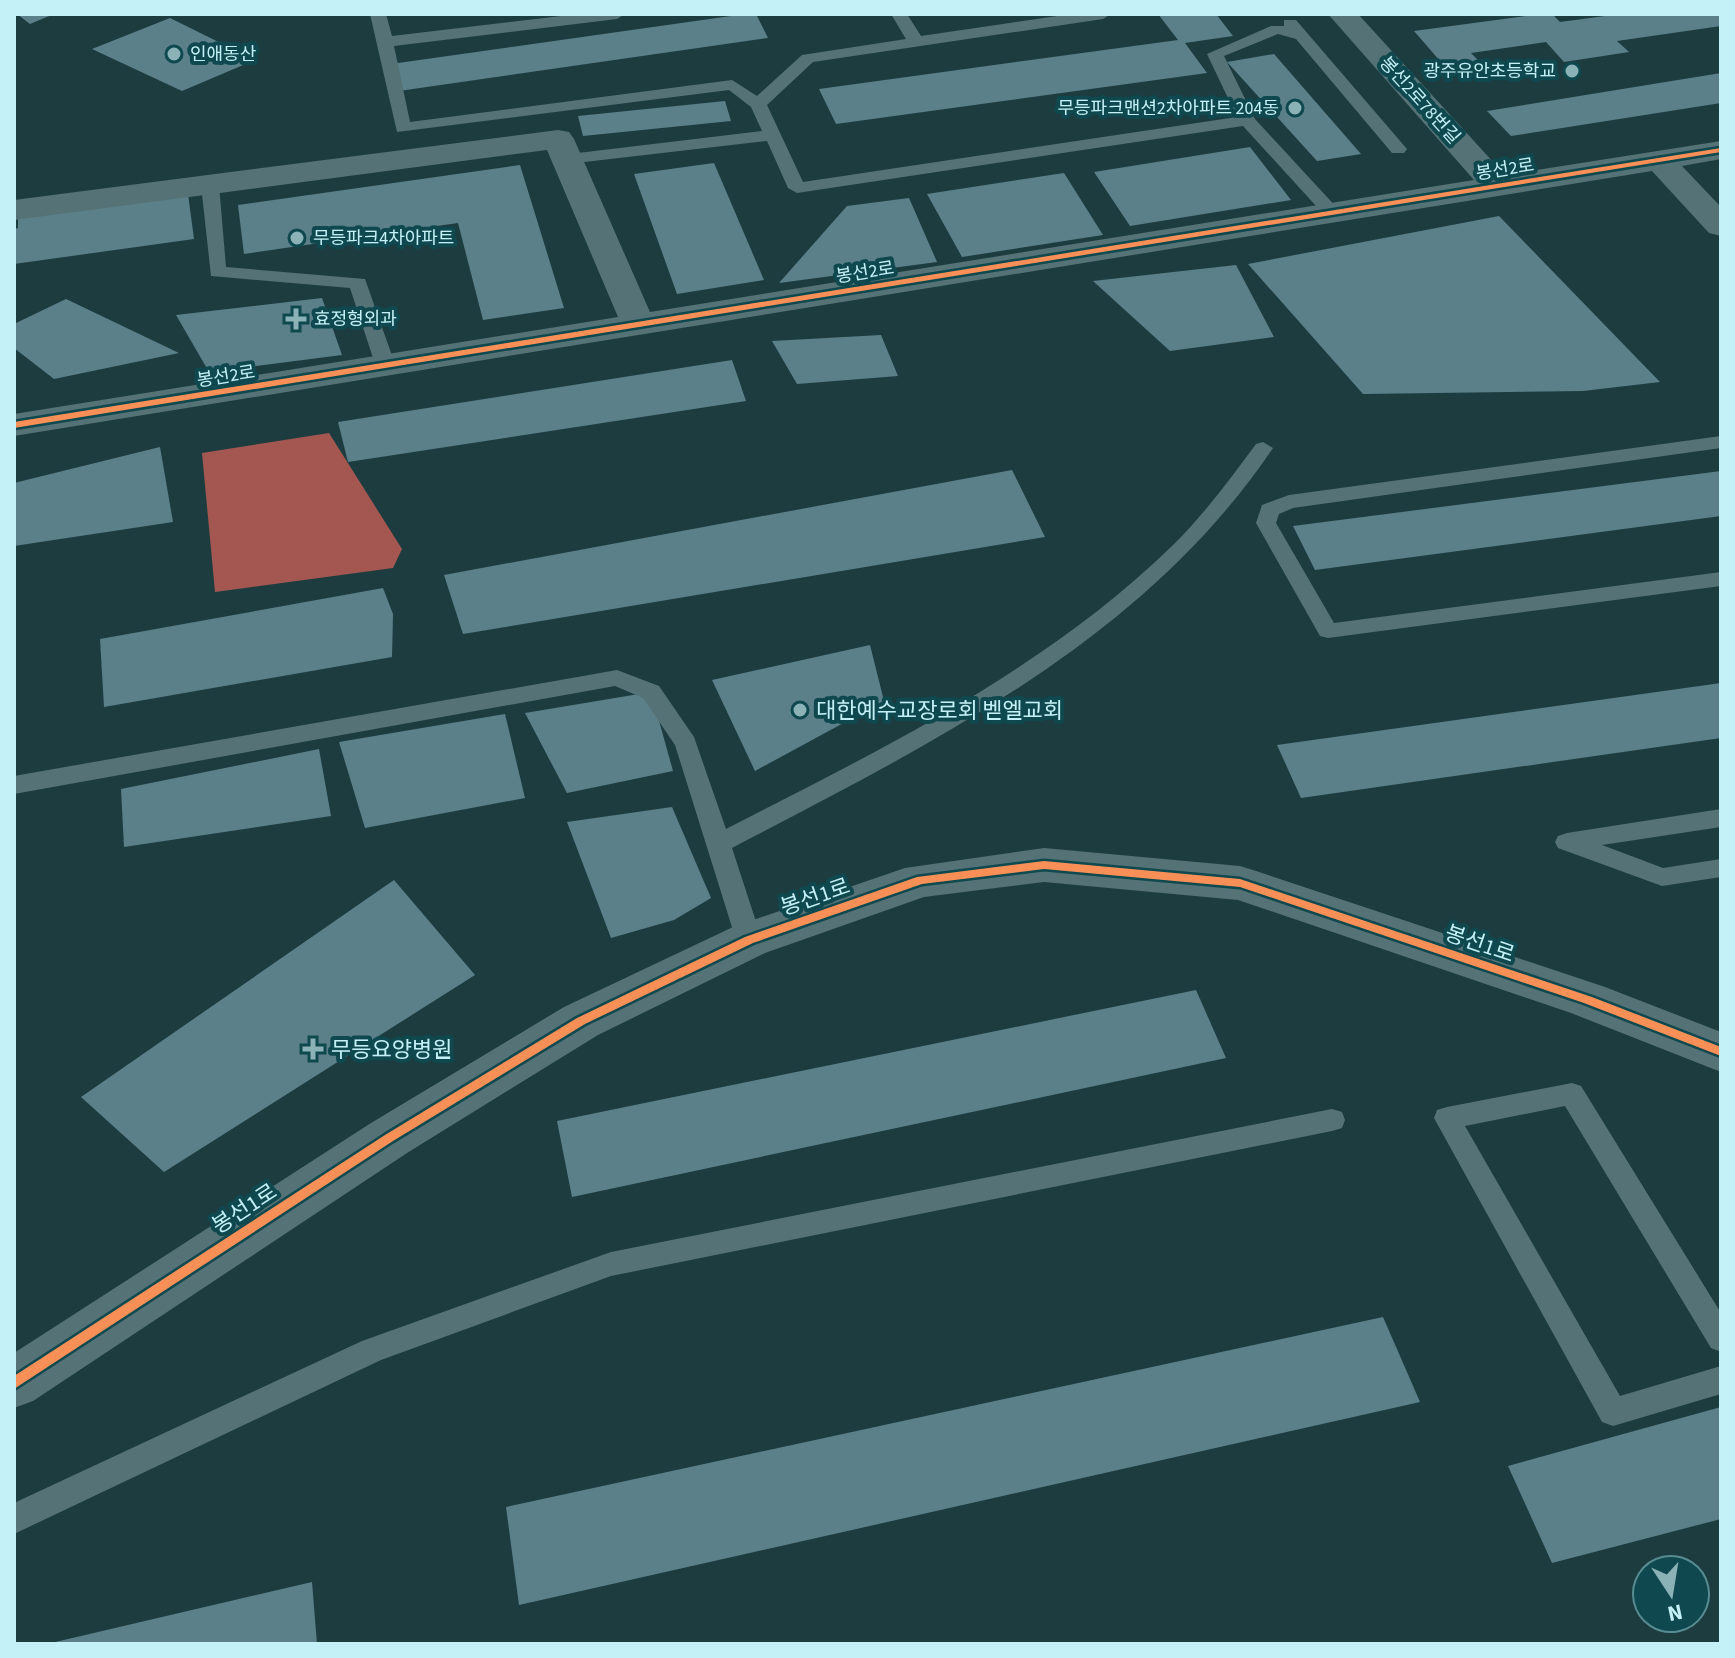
<svg xmlns="http://www.w3.org/2000/svg" width="1735" height="1658" font-family="'Source Sans 3','Noto Sans KR',sans-serif">
  <style>
    .forest { fill: #a45750 }
    .building { fill: #5b808a }
    .lines { fill: none; stroke-linecap: round; stroke-linejoin: round }
    .lane { fill: #557376; fill-rule: evenodd }
    .street { fill: #557376; fill-rule: evenodd }
    .cycleway-casing { stroke: #0f484e; stroke-width: 5 }
    .cycleway { fill: #f78f57; fill-rule: evenodd }
    .poi-dot { fill: #8ab2b7; stroke: #0f484e; stroke-width: 3 }
    .labels { text-anchor: middle; stroke-width: 8; stroke-linejoin: round; paint-order: stroke }
    .far-poi-label { font-size: 18px; fill: #c4f1f7; stroke: #0f484e; text-anchor: start }
    .far-street-label { font-size: 18px; fill: #c4f1f7; stroke: #0f484e }
    .poi-label { font-size: 22px; fill: #c4f1f7; stroke: #0f484e; text-anchor: start }
    .street-label { font-size: 22px; fill: #c4f1f7; stroke: #0f484e }
  </style>
  <rect width="100%" height="100%" fill="#1d3c40"/>
  <path class="forest" d="M329,433l73,116 -9,19 -178,24 -13,-139z"/>
  <g class="building">
    <path d="M17,14h37l-24,10z"/>
    <path d="M745,14h11l12,24 -369,53 -8,-27z"/>
    <path d="M1158,14h58l17,22 -48,7 22,30 -371,51 -17,-35 359,-49z"/>
    <path d="M1540,14h12l8,8 60,-8h101v12l-104,15 12,11 -65,10 -18,-20 -75,11 11,11 -35,5 -33,-38z"/>
    <path d="M170,18l85,42 -73,31 -90,-42z"/>
    <path d="M1274,54l87,100 -44,7 -90,-99z"/>
    <path d="M1721,73v30l-210,33 -24,-25z"/>
    <path d="M725,101l6,20 -148,15 -5,-20z"/>
    <path d="M1250,147l41,53 -161,26 -36,-54z"/>
    <path d="M714,163l50,117 -87,14 -43,-120z"/>
    <path d="M520,165l44,143 -81,12 -25,-97 -214,31 -6,-49z"/>
    <path d="M1064,173l39,62 -141,22 -35,-63z"/>
    <path d="M188,194l6,45 -180,25v-35l4,-1v-10z"/>
    <path d="M909,198l28,64 -158,21 68,-77z"/>
    <path d="M1499,216l161,166 -77,9 -220,3 -115,-130z"/>
    <path d="M1236,265l38,72 -104,14 -77,-70z"/>
    <path d="M322,298l20,57 -133,17 -33,-57z"/>
    <path d="M66,299l113,54 -125,26 -40,-31v-24z"/>
    <path d="M881,335l17,41 -101,8 -25,-43z"/>
    <path d="M732,360l14,41 -398,61 -10,-40z"/>
    <path d="M160,447l13,75 -159,24v-63z"/>
    <path d="M1012,470l33,67 -582,97 -19,-59z"/>
    <path d="M1721,471v45l-406,54 -22,-44z"/>
    <path d="M383,588l10,26 -1,43 -288,50 -4,-68z"/>
    <path d="M870,645l14,56 -129,70 -43,-91z"/>
    <path d="M1721,683v55l-420,60 -24,-53z"/>
    <path d="M651,692l22,79 -106,22 -42,-80z"/>
    <path d="M505,714l20,84 -160,30 -26,-86z"/>
    <path d="M319,749l12,67 -207,31 -3,-58z"/>
    <path d="M672,807l39,91 -37,22 -63,18 -44,-116z"/>
    <path d="M394,880l81,95 -311,197 -83,-75z"/>
    <path d="M1196,990l30,68 -654,139 -15,-76z"/>
    <path d="M1383,1317l37,85 -901,203 -13,-98z"/>
    <path d="M1721,1407v112l-169,44 -44,-97z"/>
    <path d="M312,1582l5,62h-266v-1z"/>
  </g>
  <g class="lines">
    <g class="lane">
      <path d="M370,14h16l6,22 186,-22h47l-8,5 -223,27 16,76 322,-42 25,16 45,-41 104,-16 -15,-25h16l14,22 150,-22h40l-8,5 -290,43 -46,43 36,77 434,-65 -30,-63 64,-28h13v-6h12l111,129 -3,4h-12l-96,-114 -18,-5 -54,22 31,63 84,91v8h-12l-84,-92 -446,67 -9,-5 -21,-47 -200,23 -6,-1v-8l201,-24 -11,-24 -22,-17 -332,42z"/>
      <path d="M210,180l9,5 7,82 139,12 31,88 -3,4h-14l-3,-4 -26,-79 -139,-12 -10,-91z"/>
      <path d="M1721,436v12l-428,60 -14,6 -3,9 58,100 387,-51v14l-393,52 -8,-2 -64,-113 6,-18 27,-10z"/>
      <path d="M1263,442l10,6c-130,193 -341,295 -541,400l30,92 -4,7 -9,3 -9,-3 -4,-7 -61,-195 -32,-47 -28,-12 -601,108v-18l603,-106 42,16 35,51 32,92c156,-80 317,-158 445,-282 32,-31 59,-68 85,-103z"/>
      <path d="M1721,809v18l-119,18 61,23 58,-9v18l-59,9 -104,-38 -3,-6 3,-6 9,-3z"/>
      <path d="M1572,1083l9,3 140,227v39l-10,-4 -146,-242 -100,20 155,270 101,-30v28l-108,32 -11,-4 -168,-304 3,-8 10,-3z"/>
      <path d="M1332,1109l10,3 3,8 -3,8 -10,3 -721,145 -230,84 -367,174v-31l348,-162 249,-89z"/>
    </g>
    <g class="street">
      <path d="M1328,14h30l147,161 216,-34v18l-39,7 39,41v29l-12,-3 -57,-62 -1638,265v-22l604,-97 -71,-167 -533,70v-20l544,-70 11,2 5,7 76,173 824,-132z"/>
      <path d="M1044,848l196,18 16,5 349,116 116,45v40l-150,-59 -333,-113 -194,-18 -120,15 -159,56 -167,82 -191,118 -374,248 -19,7v-55l357,-230 193,-116 169,-80 172,-59z"/>
    </g>
    <defs>
      <g id="cycleway">
        <path d="M1721,148v4l-1707,276v-6z"/>
        <path d="M1044,861l196,18 352,118 129,50v9l-137,-53 -344,-116 -196,-18 -122,15 -169,59 -168,81 -192,117 -379,248v-13l371,-241 192,-117 168,-81 172,-60z"/>
      </g>
    </defs>
    <use href="#cycleway" class="cycleway-casing"/>
    <use href="#cycleway" class="cycleway"/>
  </g>
  <g class="poi-dot">
    <circle cx="174" cy="54" r="8"/>
    <circle cx="1572" cy="71" r="8"/>
    <circle cx="1295" cy="108" r="8"/>
    <circle cx="297" cy="238" r="8"/>
    <path d="M292 307h8v8h8v8h-8v8h-8v-8h-8v-8h8z"/>
    <circle cx="800" cy="710" r="8"/>
    <path d="M309 1037h8v8h8v8h-8v8h-8v-8h-8v-8h8z"/>
  </g>
  <g class="labels">
    <g class="far-poi-label">
      <text x="190" y="60">인애동산</text>
      <text x="1556" y="77" text-anchor="end">광주유안초등학교</text>
      <text x="1279" y="114" text-anchor="end">무등파크맨션2차아파트 204동</text>
      <text x="313" y="244">무등파크4차아파트</text>
      <text x="314" y="325">효정형외과</text>
    </g>
    <g class="far-street-label">
      <text transform="translate(1420 100) rotate(48)" y="6">봉선2로78번길</text>
      <text transform="translate(1505 169) rotate(-9)" y="6">봉선2로</text>
      <text transform="translate(865 272) rotate(-9)" y="6">봉선2로</text>
      <text transform="translate(226 376) rotate(-9)" y="6">봉선2로</text>
    </g>
    <g class="poi-label">
      <text x="816" y="718">대한예수교장로회 벧엘교회</text>
      <text x="331" y="1057">무등요양병원</text>
    </g>
    <g class="street-label">
      <text transform="translate(815 896) rotate(-19)" y="8">봉선1로</text>
      <text transform="translate(1480 943) rotate(19)" y="8">봉선1로</text>
      <text transform="translate(244 1208) rotate(-33)" y="8">봉선1로</text>
    </g>
  </g>
  <rect width="1735" height="1658" fill="none" stroke="#c4f1f7" stroke-width="32"/>
  <g transform="translate(1671 1594) rotate(168)"><circle r="38" fill="#0f484e" stroke="#578c92" stroke-width="2"/>
  <path d="M0-6L14 30L0 20L-14 30Z" fill="#8ab2b7"/>
  <text y="-12" font-size="22" font-weight="bold" text-anchor="middle" fill="#c4f1f7">N</text>
  </g>
</svg>
